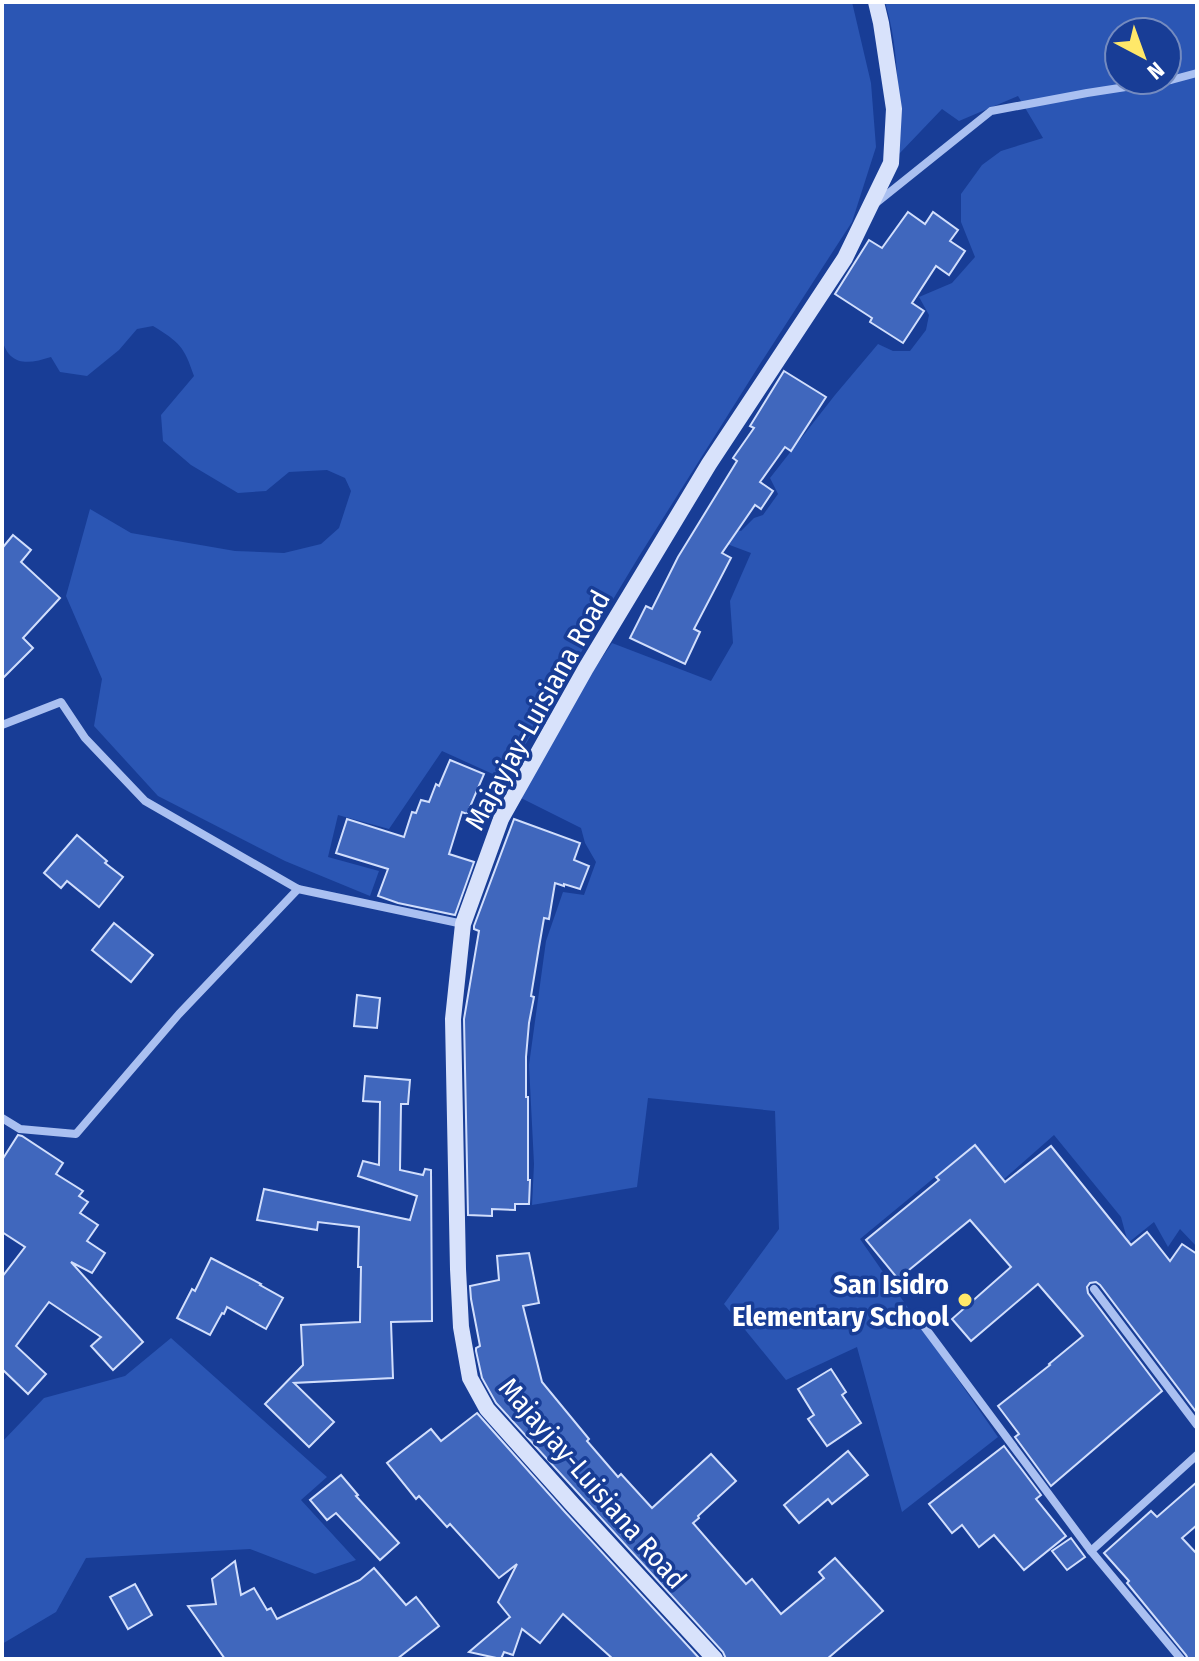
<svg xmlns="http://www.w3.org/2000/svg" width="1199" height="1661" font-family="'Fira Sans Condensed',sans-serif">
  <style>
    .green { fill: #2b56b4; fill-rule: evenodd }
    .building { fill: #4067bd; stroke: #d1defc; stroke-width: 2 }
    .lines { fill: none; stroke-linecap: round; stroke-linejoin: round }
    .street { stroke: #aac0f1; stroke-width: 8 }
    .secondary { stroke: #d8e2fb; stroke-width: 16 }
    .poi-dot { fill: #ffe869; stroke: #183d96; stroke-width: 3 }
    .labels { text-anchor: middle; stroke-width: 7; stroke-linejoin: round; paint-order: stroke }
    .street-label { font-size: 28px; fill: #fff; stroke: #183d96 }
    .poi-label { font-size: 28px; font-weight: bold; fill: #fff; stroke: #183d96; text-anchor: end }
  </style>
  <rect width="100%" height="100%" fill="#183d96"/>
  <g class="green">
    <path d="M2,2h850l19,81 5,64 -24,75 -92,142 -122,194 -122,202 -10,20 -64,-29 -53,78 -51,-14 -10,42 51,14 -9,25 -85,-35 -127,-65 -64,-70 8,-47 -36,-83 24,-87 41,24 104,18 49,2 37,-9 18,-16 12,-37 -6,-13 -18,-8 -38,2 -23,19 -28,2 -47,-28 -28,-24 -2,-26 33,-39c-10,-30 -15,-34 -41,-50l-16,3 -18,21 -32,26 -27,-4 -9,-15c-22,7 -42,10 -49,-18z"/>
    <path d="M885,2h312v1245l-17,-18 -12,18 -14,-25 -26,21 -7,-26 -67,-82 -50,44 -29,-35 -115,95 138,198 -96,75 -45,-165 -71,33 -62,-76 55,-75 -4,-118 -127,-13 -11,89 -105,18 2,-41 -5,-99 17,-124 17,-49 21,3 12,-33 -11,-19 -4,-15 -60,-30 45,-87 46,-68 99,38 22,-38 -3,-42 21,-48 -24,-9 6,-15 8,2 13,-13 9,-3 15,-21 -8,-16 65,-83 43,-51 15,7h17l16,-21 3,-15 -10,-18 33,-14 23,-26 -14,-35v-28l21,-29 19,-14 42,-13 -25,-42 -59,25 -17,-12 -43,45c-1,-51 1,-103 -14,-152zM1119,32h48v48h-48z"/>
    <path d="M171,1338l156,139 -26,23 55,60 -41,14 -65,-25 -164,9 -30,54 -54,32v-202l42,-44 81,-22z"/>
  </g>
  <g class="building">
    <path d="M908,212l17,12 8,-12 25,18 -8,11 15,10 -16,24 -13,-9 -24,37 12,8 -21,32 -33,-21 2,-4 -37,-24 34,-54 13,8z"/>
    <path d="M784,371l42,26 -35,54 -6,-4 -25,35 13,9 -12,18 -6,-4 -33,48 9,5 -37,71 6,3 -15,32 -55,-26 16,-32 6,3 26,-52 59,-96 -4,-3 21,-30 -4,-2z"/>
    <path d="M13,535l18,15 -10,12 39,36 -37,40 10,10 -31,31v-135l2,2z"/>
    <path d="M450,760l34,14 -17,40 -5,-2 -13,42 25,8 -19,53 -57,-12 -20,-7 10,-27 -52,-16 11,-34 57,18 8,-25 4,1 5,-13 8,2 7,-18 3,2z"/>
    <path d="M514,819l66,24 -6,17 15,6 -9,23 -16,-5v2l-9,-3 -6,36 -5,-1 -5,29 -8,49 3,1 -5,26 -3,34v40h2v83h2l-1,24h-14v6l-23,-1v7l-24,-1 -4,-196 15,-88 -5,-2v-3z"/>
    <path d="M77,835l30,26 -2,2 18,14 -24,30 -32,-26 -6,7 -17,-15z"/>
    <path d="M114,923l39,32 -22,27 -39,-32z"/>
    <path d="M357,995l23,3 -3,30 -23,-2z"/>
    <path d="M365,1076l45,4 -2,24h-7l-1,66 23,5 2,-6 6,1 1,151 -41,1 2,56 -99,5 40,39 -25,25 -44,-43 38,-39 -2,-40 59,-3 1,-55h-3l1,-40 -41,-5 -1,8 -60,-10 7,-31 146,31 7,-24 -59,-20 5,-15 16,4 1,-63 -17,-1z"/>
    <path d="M18,1135l4,1 41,27 -7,11 27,17 -4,5 9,6 -8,11 18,12 -11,16 18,12 -13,20 -21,-11 72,80 -30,28 -22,-24 10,-9 -52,-35 -33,44 30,28 -18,20 -26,-25v-92l23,-30 -23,-15v-72z"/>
    <path d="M975,1145l30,37 46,-36 80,99 16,-13 23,29 12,-17 15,10v159l-97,-128 -4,-3 -6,1 -3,4 1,6 74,98 -111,95 -36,-49 4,-3 -21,-28 52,-41 -1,-1 34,-28 -45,-52 -67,57 -19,-22 59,-52 -41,-47 -72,59 -32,-39 73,-60 -3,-3z"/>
    <path d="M529,1253l10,50 -16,3 19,76 47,57 -2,2 31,36 3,-3 31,34 59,-54 25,27 -38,35 1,2 -6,5 53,61 6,-5 29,35 43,-36 -5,-6 16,-14 48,53 -56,48h-101l-3,-7 -227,-249 -14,-25 -6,-27v-3l4,-2 -9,-47 -1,-13 29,-6 -2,-24z"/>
    <path d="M211,1258l50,26 -1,1 23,13 -17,31 -39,-22 -3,7 -2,-1 -12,22 -33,-17 15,-29 3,2z"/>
    <path d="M831,1369l15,23 -4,3 19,28 -34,23 -19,-27 6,-4 -16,-26z"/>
    <path d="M477,1413l88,99 135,147h-87l-50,-45 -23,29 -18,-14 -9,26 -9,-3 -3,7 -32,-7 41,-35 -12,-15 19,-38 -18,14 -49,-54 -3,3 -28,-31 -3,3 -29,-36 44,-34 10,12z"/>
    <path d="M1004,1446l37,49 -5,4 30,37 -42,34 -30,-35 -15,12 -17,-22 -10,8 -23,-29z"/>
    <path d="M848,1451l20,24 -36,29 -4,-5 -29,24 -15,-18z"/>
    <path d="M341,1475l17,20 -2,1 43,47 -19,17 -44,-47 -9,7 -17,-20z"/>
    <path d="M1197,1482v43l-15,13 15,16v105h-9l-2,-4 -59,-72 2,-2 -25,-28 47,-42 6,6z"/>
    <path d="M1071,1538l14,19 -18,13 -15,-19z"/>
    <path d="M235,1561l6,34 13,-7 13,22 4,-2 6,11 83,-39 14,-12 32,37 10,-8 23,29 -42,33h-172l-37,-53 28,-2 -4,-25z"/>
    <path d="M135,1584l17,31 -24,14 -18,-32z"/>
  </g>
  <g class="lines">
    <g class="street">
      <path d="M875,204l116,-93 96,-18 84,-13 26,-7"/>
      <path d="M2,725l59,-23 24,36 60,63 153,88 165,35"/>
      <path d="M2,1118l18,11 56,5 103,-120 119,-125"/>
      <path d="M1094,1289l103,136"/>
      <path d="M923,1325l168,226 90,108"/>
      <path d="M1091,1551l106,-96"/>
    </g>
    <path class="secondary" d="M715,1659l-142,-154 -86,-96 -17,-31 -9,-51 -3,-58 -5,-250 10,-95 38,-105 85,-151 123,-204 136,-206 46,-95 3,-54 -13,-86 -5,-21"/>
  </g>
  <circle class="poi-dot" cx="965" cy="1300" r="8"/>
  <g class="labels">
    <g class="street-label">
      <text transform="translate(537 710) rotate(-61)" y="10">Majayjay-Luisiana Road</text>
      <text transform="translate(593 1483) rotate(49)" y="10">Majayjay-Luisiana Road</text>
    </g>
    <g class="poi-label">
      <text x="949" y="1294">San Isidro<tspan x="949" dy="32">Elementary School</tspan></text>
    </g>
  </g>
  <rect width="1199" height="1661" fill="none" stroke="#ffffff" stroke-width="8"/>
  <g transform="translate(1143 56) rotate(139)"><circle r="38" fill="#183d96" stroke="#748bc0" stroke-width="2"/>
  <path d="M0-6L14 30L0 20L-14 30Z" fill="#ffe869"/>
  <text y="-12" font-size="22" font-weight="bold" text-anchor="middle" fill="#ffffff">N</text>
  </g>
</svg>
